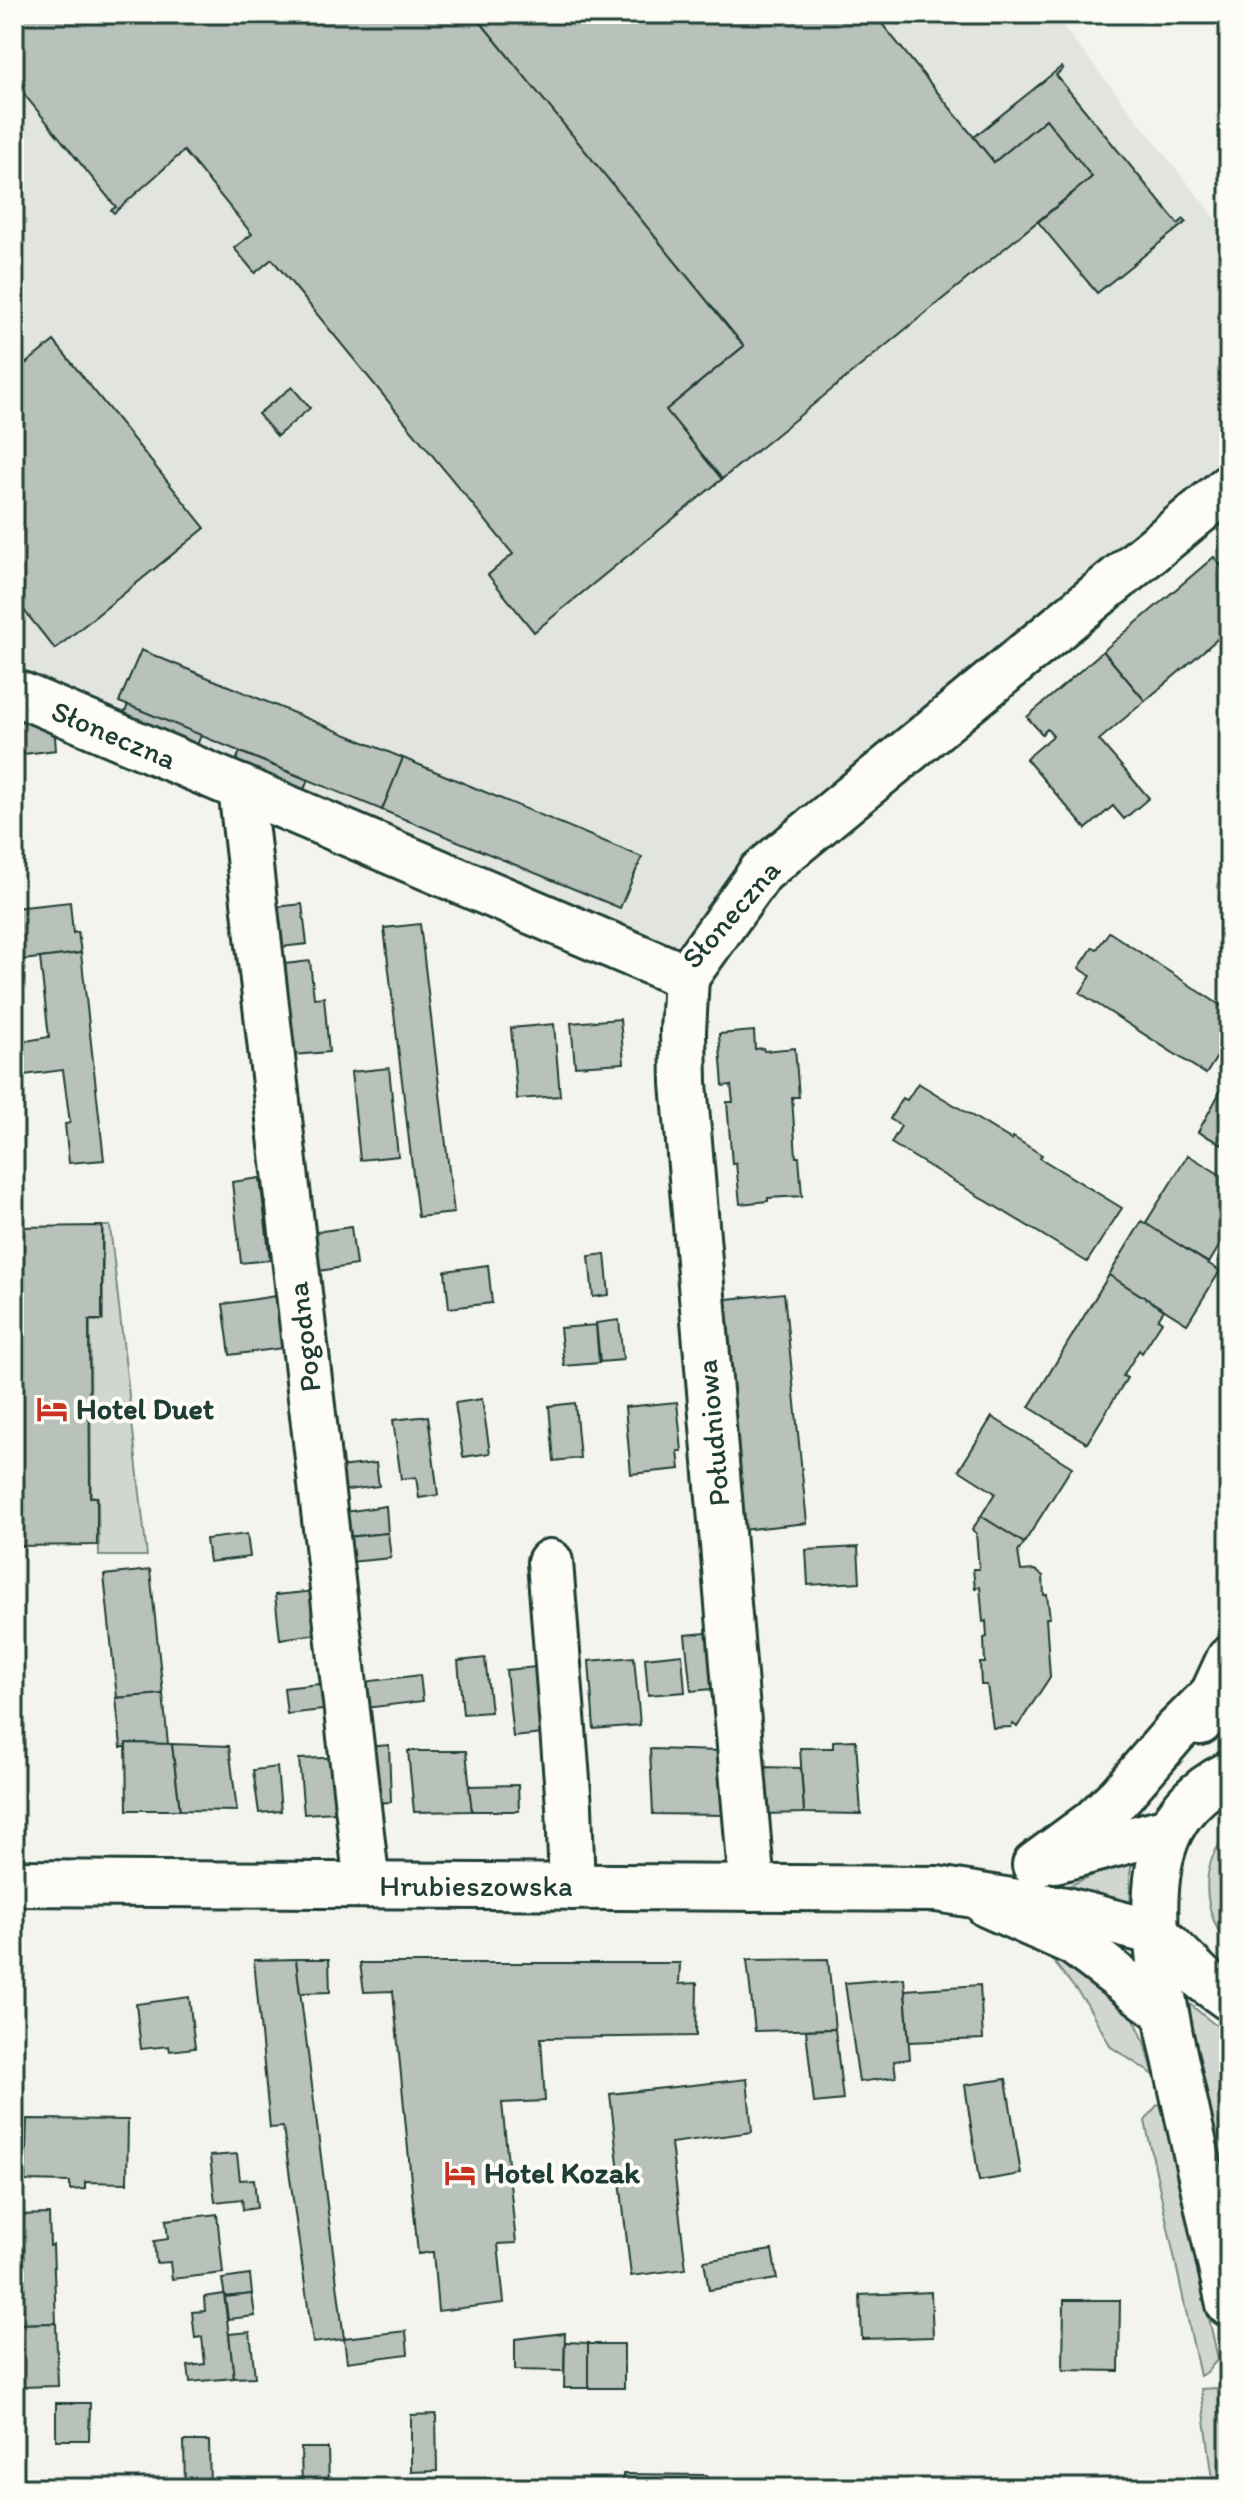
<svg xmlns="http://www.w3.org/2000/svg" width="1243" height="2502" font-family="Itim,sans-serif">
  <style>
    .built { fill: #e2e5df }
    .green { fill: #d1d6d1; stroke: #788a82; stroke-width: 2 }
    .building { fill: #b9c1bb; stroke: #1f3d34; stroke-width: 2 }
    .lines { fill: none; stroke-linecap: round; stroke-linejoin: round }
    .minor-casing { stroke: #1f3d34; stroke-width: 50 }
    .major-casing { stroke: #1f3d34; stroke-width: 50 }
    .minor { stroke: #fdfcf7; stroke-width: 44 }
    .major { stroke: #fdfcf7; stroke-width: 44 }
    .labels { text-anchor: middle; stroke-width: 8; stroke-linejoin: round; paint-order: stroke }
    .street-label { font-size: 30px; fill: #1f3d34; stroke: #fdfcf7 }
    .poi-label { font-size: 30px; font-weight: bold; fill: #1f3d34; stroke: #fdfcf7; text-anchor: start }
  </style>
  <rect width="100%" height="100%" fill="#f4f4ef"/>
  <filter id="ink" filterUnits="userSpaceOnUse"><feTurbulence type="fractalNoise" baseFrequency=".0125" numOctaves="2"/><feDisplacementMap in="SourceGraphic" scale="16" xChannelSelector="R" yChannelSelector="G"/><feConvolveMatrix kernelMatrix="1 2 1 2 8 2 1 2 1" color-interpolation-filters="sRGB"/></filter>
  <g filter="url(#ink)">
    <path class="built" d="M14,14h1039l176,221v250l-415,340 -129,151 -617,-262 -54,-59z"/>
    <g class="green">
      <path d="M103,1226h7l37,330h-48l-1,-59 -7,-1 -1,-175h13z"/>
      <path d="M1229,1834v47l-3,12 3,2v51c-26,-30 -32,-84 0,-112z"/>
      <path d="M1133,1857l-3,17 1,39 -65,-26z"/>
      <path d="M1046,1952l78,44 21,47 9,32 -43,-28 -24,-43z"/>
      <path d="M1186,2001l28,23 15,6v171z"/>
      <path d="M1162,2103l56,256 -11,13 -7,4 -55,-255 12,-16z"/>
      <path d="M1215,2388l8,4 4,6 2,90h-15l-13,-99z"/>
    </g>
    <g class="building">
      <path d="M14,14h460l270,332 -78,64 56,69 -188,153 -46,-57 25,-21 -241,-295 -17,14 -21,-25 18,-14 -68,-83 -70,62 -3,-3 5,-3 -102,-125z"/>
      <path d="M474,14h400l120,148 52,-43 46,58 -370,302 -56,-69 78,-64z"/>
      <path d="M1061,67l2,2 -7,6 122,149 6,-5 2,3 -89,71 -59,-71 54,-45 -46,-58 -52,43 -20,-25z"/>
      <path d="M54,341l151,187 -150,121 -41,-51v-225z"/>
      <path d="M292,387l18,21 -33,28 -19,-22z"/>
      <path d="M1214,557l15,18v54l-84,72 -42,-50z"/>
      <path d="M141,650l262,108 -21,52 -263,-108z"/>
      <path d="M1103,651l42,50 -46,39 50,58 -25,21 -11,-13 -27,23 -60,-70 27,-23 -6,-7 -5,5 -15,-17z"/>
      <path d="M128,705l73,30 -7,18 -74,-30z"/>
      <path d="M14,708l40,16 2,26 -41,5z"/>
      <path d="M240,752l68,28 -7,17 -69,-28z"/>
      <path d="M403,758l239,99 -22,51 -238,-98z"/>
      <path d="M70,902l3,31 5,-1 3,21 -67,8v-53z"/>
      <path d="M302,904l5,40 -26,3 -5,-40z"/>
      <path d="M420,924l34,289 -36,4 -34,-289z"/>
      <path d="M1109,932l120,79v27l-23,36 -126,-81 11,-17 -12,-8 14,-21 4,2z"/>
      <path d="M81,953l23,207 -35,3 -4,-39 5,-1 -7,-53 -39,5 -10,-2v-30l35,-6 -9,-79z"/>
      <path d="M310,961l4,37 10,-1 5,55 -36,3 -7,-52h3l-4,-39z"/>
      <path d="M620,1019l4,44 -49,3 -4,-43z"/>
      <path d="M554,1024l6,72 -43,3 -6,-71z"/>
      <path d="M754,1031l1,18 8,-1 1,3 31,-3 4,49h-7l4,60h3l3,39 -34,2v3l-28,3 -4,-41 -4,1 -5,-62h6l-2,-17 -8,1 -4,-52z"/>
      <path d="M389,1068l9,88 -38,4 -9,-88z"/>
      <path d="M918,1083l94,57 1,-3 29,18 -2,3 82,50 -35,54 -196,-119 10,-17 -11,-7 12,-21 5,2z"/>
      <path d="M1225,1083l4,2v63l-31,-16z"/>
      <path d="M1188,1155l36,22 5,-8v61l-20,33 -64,-39z"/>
      <path d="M260,1178l10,82 -29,3 -9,-81z"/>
      <path d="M1142,1221l78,50 -33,53 -78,-49z"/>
      <path d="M102,1226v94h-13l1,177h7v48l-83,1v-319z"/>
      <path d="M351,1227l5,38 -43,7 -5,-39z"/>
      <path d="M605,1254l4,41 -16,2 -4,-41z"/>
      <path d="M488,1265l4,38 -43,5 -4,-37z"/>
      <path d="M1109,1275l55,35 -6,9 4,3 -20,31 -3,-3 -16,26 4,2 -40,65 -58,-36z"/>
      <path d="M784,1293l23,230 -75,8 -24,-230z"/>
      <path d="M276,1296l7,52 -53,7 -7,-51z"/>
      <path d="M619,1320l4,40 -23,2 -4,-39z"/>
      <path d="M596,1325l3,38 -35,3 -4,-38z"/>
      <path d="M482,1399l8,54 -27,4 -8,-54z"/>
      <path d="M677,1402l5,49h-4l2,18 -49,5 -6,-67z"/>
      <path d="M575,1403l5,55 -26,3 -5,-55z"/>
      <path d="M428,1416l10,79 -19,3 -3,-21 -15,2 -8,-59z"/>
      <path d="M992,1417l80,50 -48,76 -43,-27 14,-23 -36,-23z"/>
      <path d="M376,1463l3,23 -38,5 -3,-24z"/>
      <path d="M386,1506l2,27 -41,4 -3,-25z"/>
      <path d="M981,1516l43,27 -6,9 3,19 14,-1 8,6 1,19h3l3,23h-4l4,59 -33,50 -4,-3 -2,3 -18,1 -6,-43h-6l-1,-22h5l-1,-25 3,-1 -1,-16 -3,1 -3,-35 -5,1 -2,-19h6l-3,-36 -4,-3z"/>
      <path d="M388,1533l3,25 -41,4 -3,-25z"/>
      <path d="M247,1534l3,23 -41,5 -3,-23z"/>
      <path d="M858,1547l2,35 -52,3 -2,-35z"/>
      <path d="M150,1570l13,124 -46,4 -13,-123z"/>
      <path d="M326,1590l4,42 -50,7 -5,-44z"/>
      <path d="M717,1632l6,56 -32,3 -6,-56z"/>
      <path d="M682,1654l3,38 -37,3 -3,-37z"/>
      <path d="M634,1657l6,68 -46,4 -5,-68z"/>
      <path d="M485,1658l6,54 -28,2 -5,-53z"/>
      <path d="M536,1667l7,67 -30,3 -7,-67z"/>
      <path d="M420,1675l3,26 -57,7 -3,-26z"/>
      <path d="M337,1682l3,26 -53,6 -3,-26z"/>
      <path d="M163,1694l5,50 -42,-1v4h-5l-5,-49z"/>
      <path d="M856,1740l5,74 -57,-1 -4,-65h33v-7z"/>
      <path d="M126,1743l46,1 8,66h-53z"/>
      <path d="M172,1744l57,2 8,65 -57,-1z"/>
      <path d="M389,1745l2,57 -20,1 -4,-56z"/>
      <path d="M650,1749l70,2 3,64 -70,-1z"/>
      <path d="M408,1751h58l6,60 -58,1z"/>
      <path d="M345,1757l5,54 -46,3 -5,-55z"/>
      <path d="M277,1767l4,44 -22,2 -6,-43z"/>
      <path d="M762,1767l39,1 3,45 -40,1z"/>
      <path d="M518,1785l1,26h-47l-3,-25z"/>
      <path d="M296,1959l48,380 -31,4 -30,-216 -13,1 -16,-168z"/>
      <path d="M296,1959h33l1,33 -30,1z"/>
      <path d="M828,1959l7,70 -80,2 -8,-71z"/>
      <path d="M360,1963h320l-1,21 18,-1 -1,53 -155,2 4,63 -43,2 14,140 -18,1 6,59 -66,8 -5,-59 -15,2 -25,-263 -29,1z"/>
      <path d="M904,1978l6,81 -16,2 2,16 -37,5 -14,-99z"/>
      <path d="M980,1985l3,54 -74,3 -4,-52z"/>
      <path d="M189,1997l6,51 -25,3 -1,-5 -28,3 -5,-45z"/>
      <path d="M835,2029l8,71 -29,3 -8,-73z"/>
      <path d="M747,2079l5,53 -81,11 15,126 -55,7 -21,-182z"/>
      <path d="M1006,2079l15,95 -42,7 -14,-96z"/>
      <path d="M27,2119l101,1 -1,63 -42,-1v7l-15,1v-8l-45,-1z"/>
      <path d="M237,2154l3,26 14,-1 3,29 -14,2 -1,-11 -27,3 -5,-46z"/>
      <path d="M49,2214l1,32 3,-1 3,78 -38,1 -4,-109z"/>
      <path d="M217,2214l6,59 -51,6 -2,-17 -14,1 -2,-22 14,-2 -2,-19z"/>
      <path d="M772,2250l5,29 -68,11 -5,-29z"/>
      <path d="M250,2275l2,19 -27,3 -3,-18z"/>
      <path d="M931,2292l2,45 -71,2 -2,-44z"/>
      <path d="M224,2294l10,84 -44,4 -2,-16 17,-2 -3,-27 -7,1 -3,-26 13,-1 -1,-14z"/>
      <path d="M252,2294l3,22 -27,3 -3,-22z"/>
      <path d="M1064,2300h56l-1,71 -56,-1z"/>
      <path d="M56,2323l2,63 -38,1 -2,-63z"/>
      <path d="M406,2331l2,23 -61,8 -3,-24z"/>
      <path d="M250,2332l5,45 -21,1 -5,-44z"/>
      <path d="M565,2333l-1,38 -49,-1v-31z"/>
      <path d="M565,2342l24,1 -1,45h-24z"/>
      <rect x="588" y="2344" width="36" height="44"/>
      <path d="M56,2403h34l-1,37h-33z"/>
      <path d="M436,2414l1,57 -26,1v-57z"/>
      <path d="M184,2441h25l1,47h-25z"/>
      <path d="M301,2448h27l1,40h-27z"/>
      <path d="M623,2474l84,1v13h-84z"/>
      <path d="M14,2479l55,1v8h-55z"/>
      <path d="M509,2481v7h-31v-6z"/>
    </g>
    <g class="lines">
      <defs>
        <g id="minor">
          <path d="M14,692l672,285 75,-105 468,-385"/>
          <path d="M241,788l126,1097"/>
          <path d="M686,977l-3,54 1,52 68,805"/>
          <path d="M550,1562l19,244 3,81"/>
          <path d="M988,1905l86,38 91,69"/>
          <path d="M1156,1933l6,58 8,44 59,269"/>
        </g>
        <g id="major">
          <path d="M1200,1722l29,-63"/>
          <path d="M1229,1774c-67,33 -77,91 -73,159l48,47 25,18"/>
          <path d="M1055,1860l113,-30"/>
          <path d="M1035,1865l57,-42 28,-27 55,-64 37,-37"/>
          <path d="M14,1883l923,6 129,21 90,23"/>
        </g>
      </defs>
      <use href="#minor" class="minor-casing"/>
      <use href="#major" class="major-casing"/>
      <use href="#minor" class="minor"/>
      <use href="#major" class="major"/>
    </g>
  </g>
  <defs>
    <symbol id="hotel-bare" viewBox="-9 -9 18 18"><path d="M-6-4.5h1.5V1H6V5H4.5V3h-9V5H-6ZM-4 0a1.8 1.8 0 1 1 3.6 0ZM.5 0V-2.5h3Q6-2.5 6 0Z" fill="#c8321e" stroke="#fdfcf7" stroke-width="2.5" paint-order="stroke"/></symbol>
  </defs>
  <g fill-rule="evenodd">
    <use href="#hotel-bare" x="30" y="1387" width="44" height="44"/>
    <use href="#hotel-bare" x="438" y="2151" width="44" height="44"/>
  </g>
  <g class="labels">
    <g class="street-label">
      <text transform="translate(114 735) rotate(23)" y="10">Słoneczna</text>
      <text transform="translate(731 914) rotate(-49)" y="10">Słoneczna</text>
      <text transform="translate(304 1337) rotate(-97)" y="10">Pogodna</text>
      <text transform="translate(713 1433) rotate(-95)" y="10">Południowa</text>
      <text x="476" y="1896">Hrubieszowska</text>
    </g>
    <g class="poi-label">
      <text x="76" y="1419">Hotel Duet</text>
      <text x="484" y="2183">Hotel Kozak</text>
    </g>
  </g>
  <rect width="1243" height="2502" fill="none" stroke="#fdfcf7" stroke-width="48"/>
  <rect x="24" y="24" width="1195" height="2454" fill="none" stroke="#1f3d34" stroke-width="3" filter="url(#ink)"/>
</svg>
